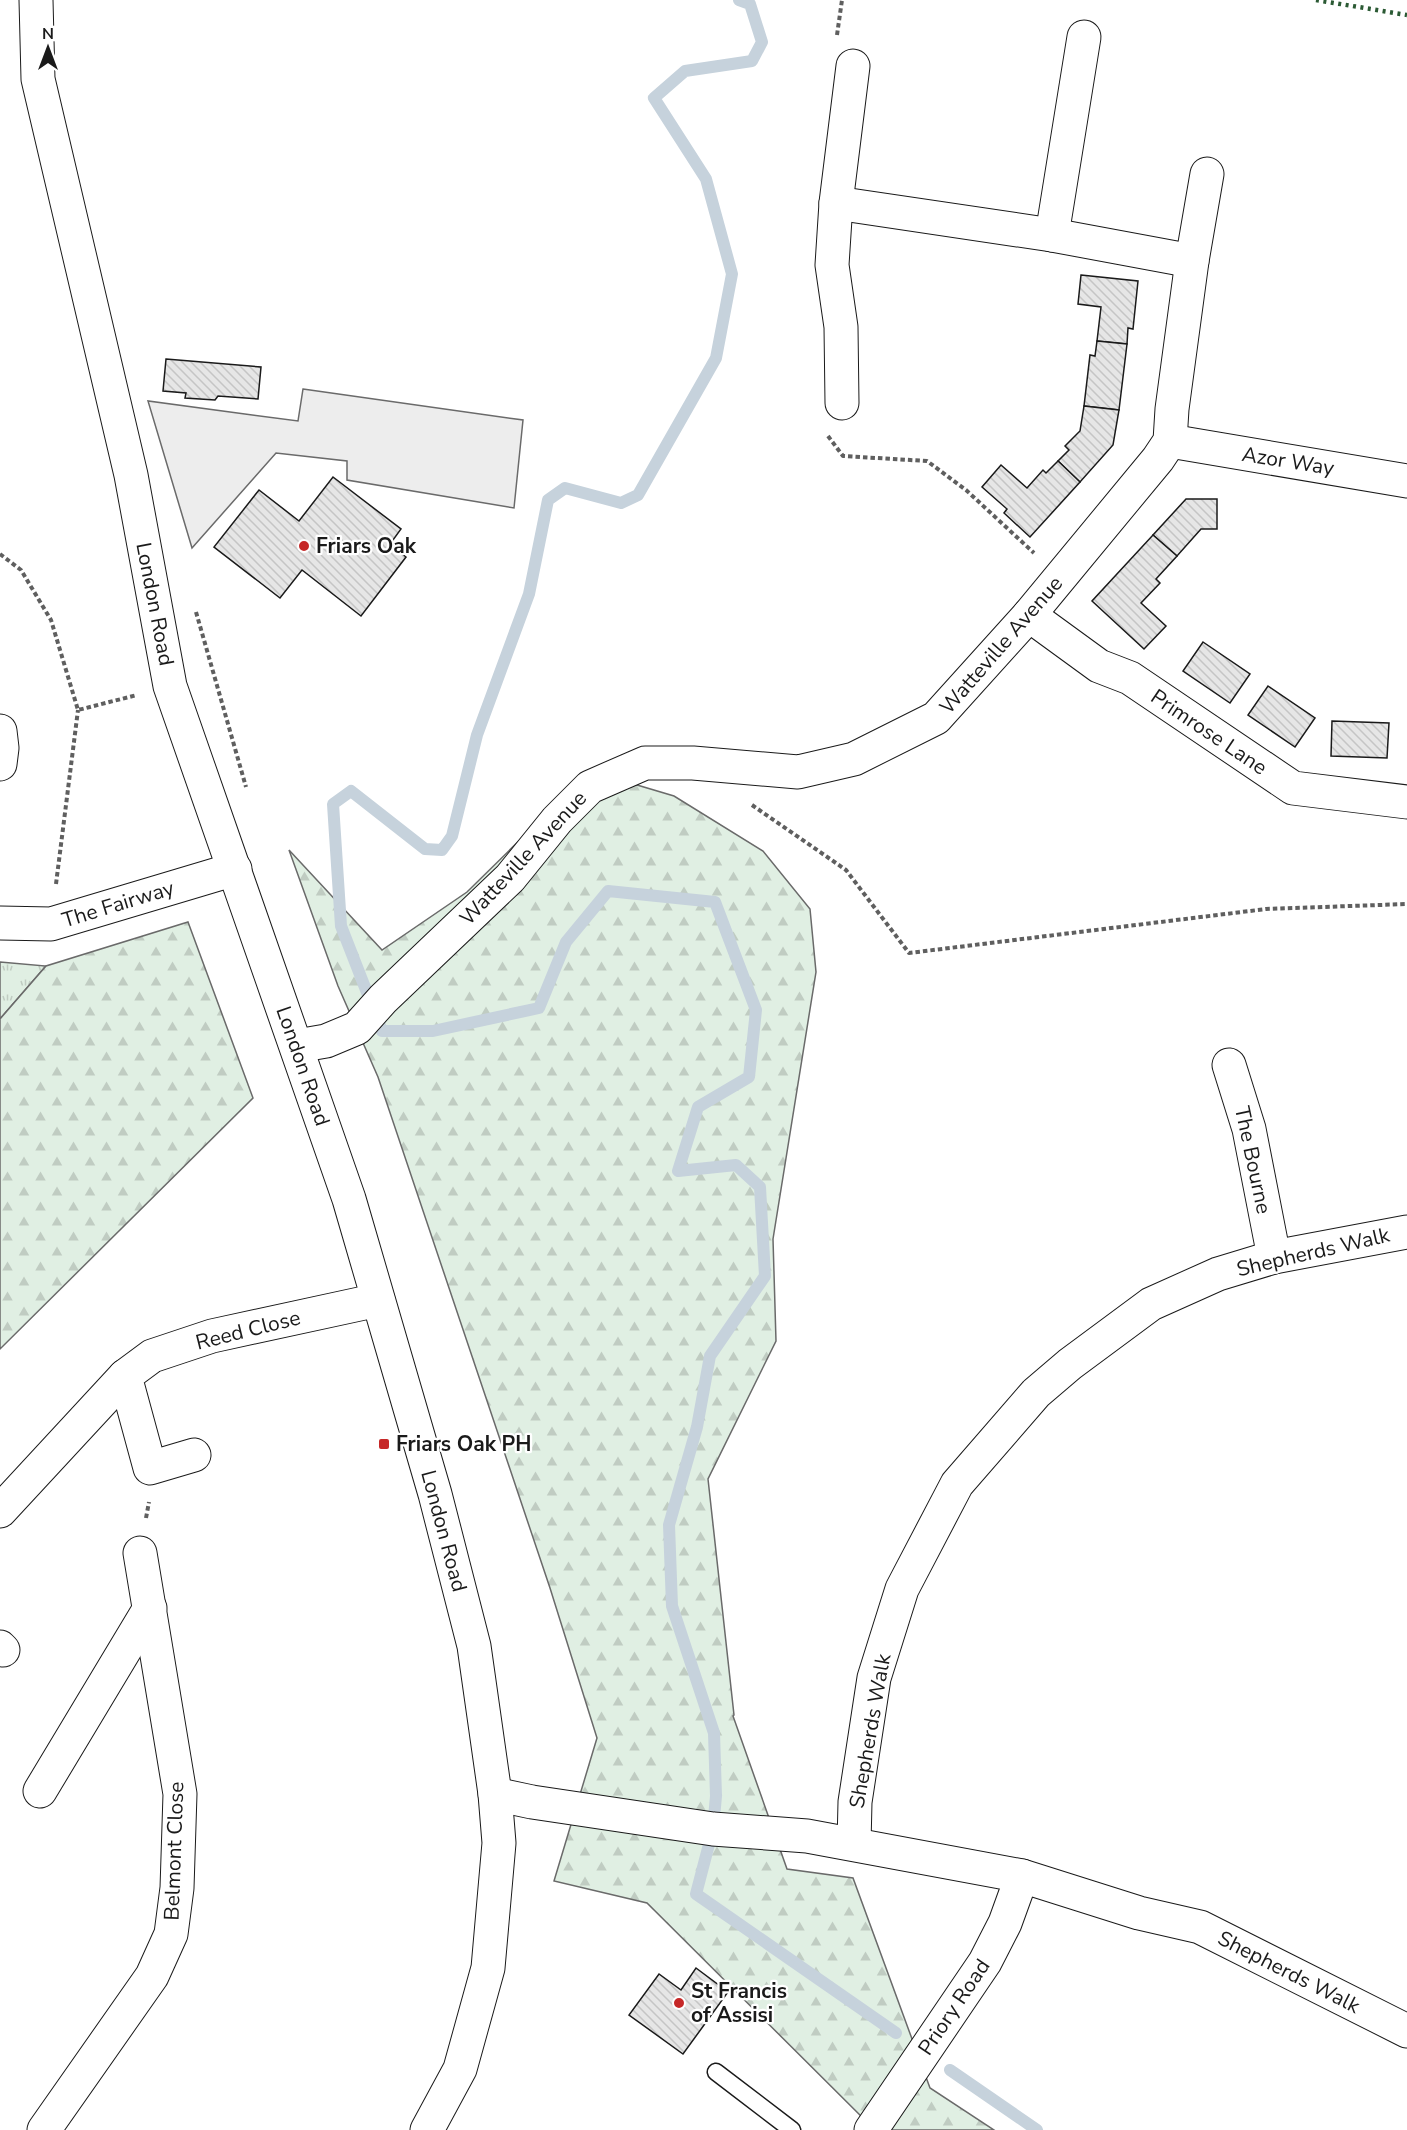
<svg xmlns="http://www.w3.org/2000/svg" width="1407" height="2130" font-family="'Nunito Sans',sans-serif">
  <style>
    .grass { fill: url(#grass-tufts); stroke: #6a6a6a; stroke-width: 1.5 }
    .forest { fill: url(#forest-firs); stroke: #6a6a6a; stroke-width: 1.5 }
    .parking { fill: #ededed; stroke: #6a6a6a; stroke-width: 1.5 }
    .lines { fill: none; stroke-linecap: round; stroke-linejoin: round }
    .stream { stroke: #c6d2dc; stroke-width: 12 }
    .building { fill: url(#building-back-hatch); stroke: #1a1a1a; stroke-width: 1.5 }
    .lane-casing { stroke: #1a1a1a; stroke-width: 19 }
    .street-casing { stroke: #1a1a1a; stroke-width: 35 }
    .primary-casing { stroke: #1a1a1a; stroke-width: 35 }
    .path { stroke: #5f5f5f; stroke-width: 4; stroke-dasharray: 4.5 3; stroke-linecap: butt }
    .lane { stroke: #fff; stroke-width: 16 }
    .street { stroke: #fff; stroke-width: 33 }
    .primary { stroke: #fff; stroke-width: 33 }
    .hedge { stroke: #2b5a34; stroke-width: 4.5; stroke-dasharray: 3 4.5; stroke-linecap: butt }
    .poi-dot { fill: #c62828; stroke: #fff; stroke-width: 2 }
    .labels { text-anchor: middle; stroke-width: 4.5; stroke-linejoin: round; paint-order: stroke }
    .street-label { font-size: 21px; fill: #1a1a1a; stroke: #fff }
    .poi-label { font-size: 21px; font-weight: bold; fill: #1a1a1a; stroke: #fff; text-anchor: start }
  </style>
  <defs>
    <pattern id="grass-tufts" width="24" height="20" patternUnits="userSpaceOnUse" patternTransform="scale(1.5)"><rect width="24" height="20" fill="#e0efe3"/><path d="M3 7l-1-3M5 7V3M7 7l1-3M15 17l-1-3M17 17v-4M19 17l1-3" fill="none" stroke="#c0ccc2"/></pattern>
    <pattern id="forest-firs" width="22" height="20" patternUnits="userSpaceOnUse" patternTransform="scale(1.5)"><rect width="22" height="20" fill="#e0efe3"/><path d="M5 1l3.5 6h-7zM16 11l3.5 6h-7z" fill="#c0ccc2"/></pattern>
    <pattern id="building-back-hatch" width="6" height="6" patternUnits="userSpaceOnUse" patternTransform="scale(1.5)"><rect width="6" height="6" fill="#e6e6e6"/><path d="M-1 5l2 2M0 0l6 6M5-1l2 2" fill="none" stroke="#c5c5c5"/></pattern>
  </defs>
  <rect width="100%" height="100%" fill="#fff"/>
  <path class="grass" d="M0,962l46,4 -46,53z"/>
  <g class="forest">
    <path d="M590,771l84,25 89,55 47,58 6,63 -43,267 3,102 -68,138 26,236 -1,1 54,153 66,9 77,210 64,42h-119l-228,-227 -93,-22 43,-143 -47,-150 -172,-511 -40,-91 -49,-136 93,100 85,-58z"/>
    <path d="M188,922l65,176 -253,251v-330l46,-53z"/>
  </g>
  <path class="parking" d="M303,389l220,31 -9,88 -167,-28v-19l-71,-8 -84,95 -44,-147 150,20z"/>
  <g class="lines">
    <g class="stream">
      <path d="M739,0l11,4 12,38 -10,19 -67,10 -31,27 52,81 26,95 -16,84 -78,137 -17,8 -56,-15 -17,12 -19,94 -52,141 -25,101 -10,14 -17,-1 -74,-58 -18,13 8,122 41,105h51l106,-23 27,-66 42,-51 107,11 41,108 -7,67 -51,30 -20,64 58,-6 24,22 5,89 -55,80 -13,71 -28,98 3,81 42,127 2,63 -3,33 -17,65 200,139"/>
      <path d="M950,2070l87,60"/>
    </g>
  </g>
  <g class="building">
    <path d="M1081,275l57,6 -5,48 -5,-1 -1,16 -30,-3 4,-34 -23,-3z"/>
    <path d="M1097,341l30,3 -8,66 -35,-4 6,-51 5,1z"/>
    <path d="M166,359l95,8 -3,32 -40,-3 -3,4 -30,-2 1,-5 -23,-2z"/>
    <path d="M1084,406l35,4 -6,35 -33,37 -22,-21 11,-11 -4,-4 15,-15z"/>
    <path d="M1058,461l22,21 -50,55 -26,-24 3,-4 -25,-22 19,-22 26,23 16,-18 3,3z"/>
    <path d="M333,477l68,52 -11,15 16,13 -45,59 -59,-46 -22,28 -66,-51 45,-57 40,31z"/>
    <path d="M1186,499h31v30h-16l-24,27 -24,-21z"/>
    <path d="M1153,535l24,21 -21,23 4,4 -19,20 25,23 -22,23 -52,-48z"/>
    <path d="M1203,642l47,32 -20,29 -47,-32z"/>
    <path d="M1268,686l47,32 -20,29 -47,-32z"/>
    <path d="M1332,721l57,2 -2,35 -56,-2z"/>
    <path d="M696,1968l32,24 -45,62 -54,-39 30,-41 22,16z"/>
  </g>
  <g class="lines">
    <defs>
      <path id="lane" d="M716,2072l76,58"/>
      <g id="street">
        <path d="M836,203l216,32 140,26"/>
        <path d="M1052,235l32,-198"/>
        <path d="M842,403l-1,-76 -9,-62 4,-62 17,-137"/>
        <path d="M1170,441l237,40"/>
        <path d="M1029,615l70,51 31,12 163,110 114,14"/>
        <path d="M0,731l2,17 -2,16"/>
        <path d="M0,923l51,1 184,-55"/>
        <path d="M297,1046l29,-5 31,-13 26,-29 127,-121 47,-58 33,-33 55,-24h48l105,9 56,-13 82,-41 93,-103 129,-156 12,-18 2,-32 20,-148 15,-87"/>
        <path d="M1229,1065l20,64 25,128"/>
        <path d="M194,1455l-44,13 -25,-92 27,-20 60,-20 166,-36"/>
        <path d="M0,1511l125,-135"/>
        <path d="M0,1647l3,3"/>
        <path d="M40,1791l110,-183"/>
        <path d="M495,1794l37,8 181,27 94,7 215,40 117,37 61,14 207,104"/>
        <path d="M854,1844l1,-42 19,-124 28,-89 55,-105 79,-91 34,-29 81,-60 67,-30 56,-17 133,-25"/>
        <path d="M44,2130l108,-154 19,-42 6,-46 3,-94 -40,-241"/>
        <path d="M871,2130l114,-168 20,-39 17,-47"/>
      </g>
      <path id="primary" d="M36,0l2,79 93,396 39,211 179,513 86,295 39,152 21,148 4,49 -11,125 -28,101 -33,61"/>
    </defs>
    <use href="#lane" class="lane-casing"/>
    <use href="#street" class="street-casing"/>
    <use href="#primary" class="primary-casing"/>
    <g class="path">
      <path d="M837,35l5,-35"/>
      <path d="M828,436l15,20 84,5 39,29 68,63"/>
      <path d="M0,554l21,16 30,50 27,90 59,-15"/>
      <path d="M196,612l50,175"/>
      <path d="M752,805l94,65 63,83 357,-44 141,-5"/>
      <path d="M56,884l22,-174"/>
      <path d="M146,1518l3,-16"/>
    </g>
    <use href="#lane" class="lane"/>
    <use href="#street" class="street"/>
    <use href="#primary" class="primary"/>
    <path class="hedge" d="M1316,0l91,15"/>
  </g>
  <g class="poi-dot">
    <circle cx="304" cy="546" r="6"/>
    <rect x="378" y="1438" width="12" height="12" rx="3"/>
    <circle cx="679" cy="2003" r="6"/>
  </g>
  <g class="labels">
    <g class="street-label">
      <text transform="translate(1288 461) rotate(9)" y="7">Azor Way</text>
      <text transform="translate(155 604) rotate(79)" y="7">London Road</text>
      <text transform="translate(1001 645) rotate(-49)" y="7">Watteville Avenue</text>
      <text transform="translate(1209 732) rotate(34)" y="7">Primrose Lane</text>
      <text transform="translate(523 858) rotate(-47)" y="7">Watteville Avenue</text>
      <text transform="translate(118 904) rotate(-17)" y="7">The Fairway</text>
      <text transform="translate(303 1066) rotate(71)" y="7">London Road</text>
      <text transform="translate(1253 1160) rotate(78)" y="7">The Bourne</text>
      <text transform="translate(1313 1252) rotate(-13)" y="7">Shepherds Walk</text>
      <text transform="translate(248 1330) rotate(-14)" y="7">Reed Close</text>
      <text transform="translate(444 1531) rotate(75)" y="7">London Road</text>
      <text transform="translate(870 1731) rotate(-80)" y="7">Shepherds Walk</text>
      <text transform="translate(174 1851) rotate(-88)" y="7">Belmont Close</text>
      <text transform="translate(1289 1972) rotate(27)" y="7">Shepherds Walk</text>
      <text transform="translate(954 2007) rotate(-56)" y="7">Priory Road</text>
    </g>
    <g class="poi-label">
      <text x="316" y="553">Friars Oak</text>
      <text x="396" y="1451">Friars Oak PH</text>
      <text x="691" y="1998">St Francis<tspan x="691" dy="24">of Assisi</tspan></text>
    </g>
  </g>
  <g transform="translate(48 48)" stroke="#ffffff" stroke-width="4.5" paint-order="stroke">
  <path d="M0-4.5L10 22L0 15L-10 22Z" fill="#1a1a1a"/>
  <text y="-9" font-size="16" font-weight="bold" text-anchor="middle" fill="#1a1a1a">N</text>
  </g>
</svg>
